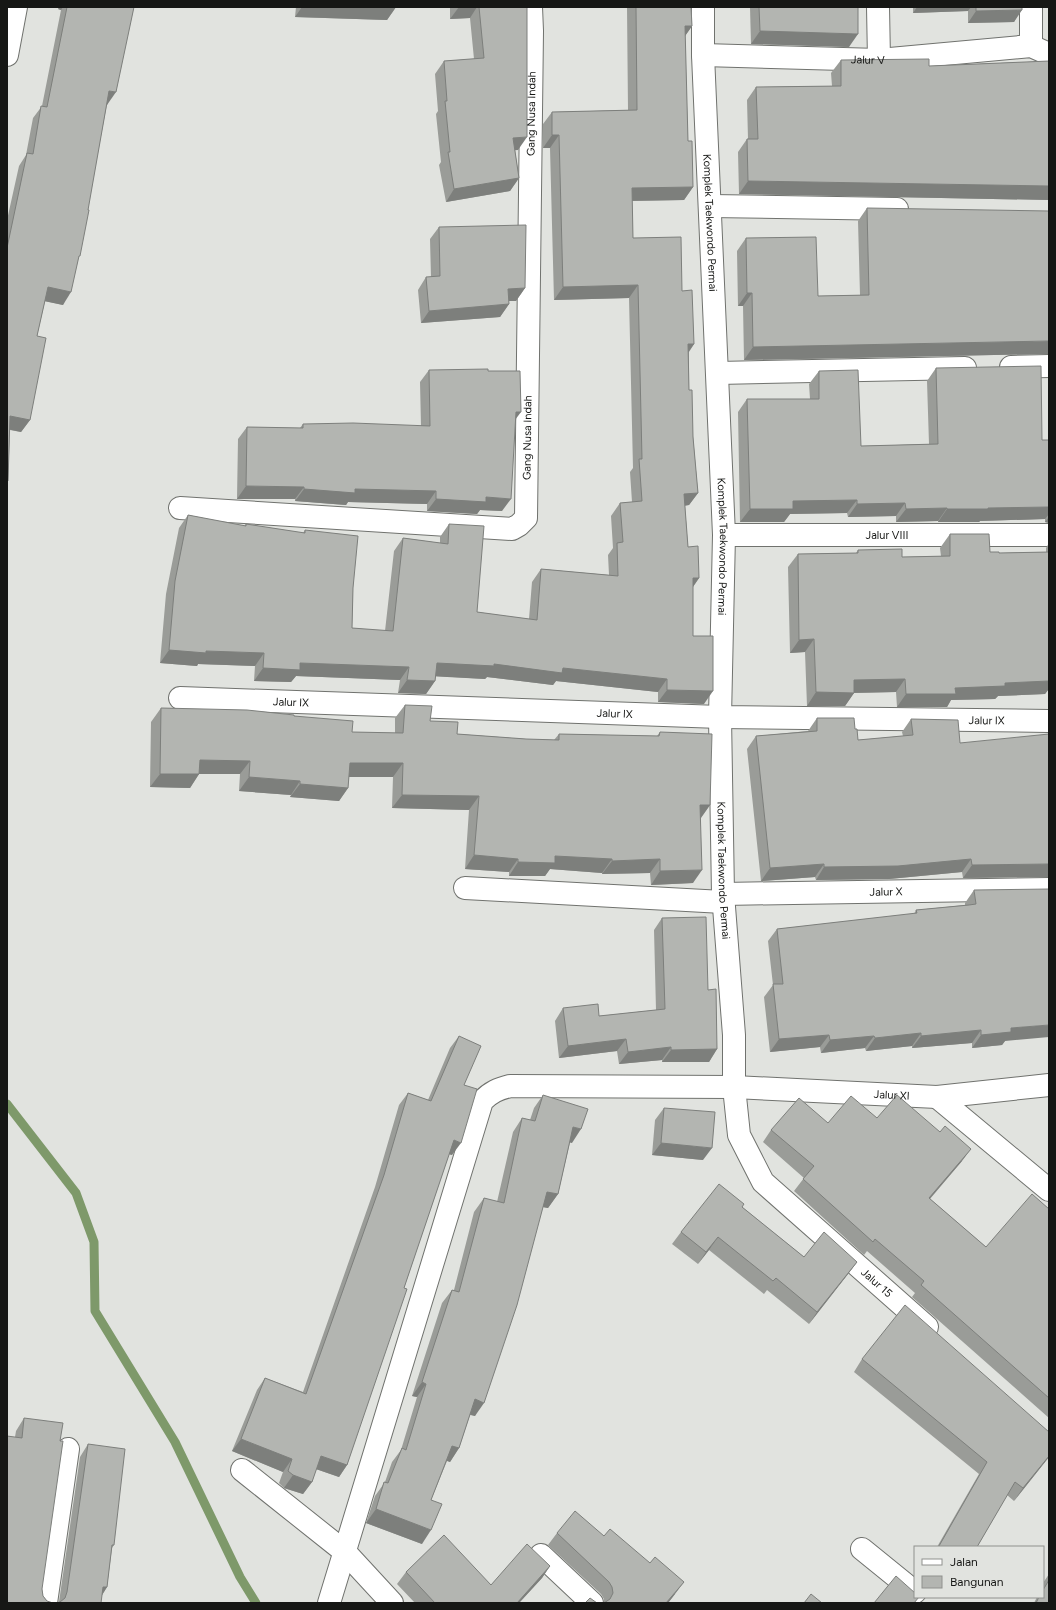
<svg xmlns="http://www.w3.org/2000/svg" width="1056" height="1610" font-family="Figtree,sans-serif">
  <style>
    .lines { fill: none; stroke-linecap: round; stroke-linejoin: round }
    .stream { stroke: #7e996a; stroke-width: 9 }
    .street-casing { stroke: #70726e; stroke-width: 24 }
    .street { stroke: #fff; stroke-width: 22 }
    .wall { fill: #9a9c98 }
    .shaded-wall { fill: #7d7f7c }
    .building { fill: #b3b5b1; stroke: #7d7f7c }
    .labels { text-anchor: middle; stroke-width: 4; stroke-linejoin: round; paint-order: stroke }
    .street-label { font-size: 11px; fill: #161715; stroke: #e1e3df }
  </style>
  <rect width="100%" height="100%" fill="#e1e3df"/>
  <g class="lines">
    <path class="stream" d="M7,1104l69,89 18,49 1,69 80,131 65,135 16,26"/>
    <defs>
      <g id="street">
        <path id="s1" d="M703,7v48l21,480 -4,182 3,177 11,141v52l5,48 24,47 164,145"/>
        <path d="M878,7l1,53"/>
        <path d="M1031,7v39"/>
        <path d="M7,55l9,-48"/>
        <path id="s2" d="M703,55l176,5 152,-14 18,8"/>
        <path d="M710,206l187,3"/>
        <path d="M1011,367l38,-1"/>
        <path d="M718,373l247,-5"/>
        <path id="s3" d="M180,508l332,21 7,-4 7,-7 6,-487 -1,-24"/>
        <path id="s4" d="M724,535h325"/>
        <path id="s5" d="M180,698l540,19 329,4"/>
        <path d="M465,888l258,14"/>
        <path id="s6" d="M723,894l326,-5"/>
        <path d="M937,1097l112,93"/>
        <path d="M242,1470l103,82 47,51"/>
        <path d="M862,1549l53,43"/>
        <path d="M541,1555l51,48"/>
        <path d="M46,1603l22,-154"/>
        <path id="s7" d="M329,1603l153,-502c9,-9 16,-12 28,-15l224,1 203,10 112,-12"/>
      </g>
    </defs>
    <use href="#street" class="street-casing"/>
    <use href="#street" class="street"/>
  </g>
  <g class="wall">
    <path d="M59,7h75l-27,98v-1l-29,155 -15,46 -18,-4 -8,35 -7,84 -9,12 -11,-2 -2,51 -1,2v-263l12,-54 7,-11 7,-37 9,-12 19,-96 -3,-1z"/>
    <path d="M296,7h100l-9,13 -92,-3z"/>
    <path d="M429,7h98l-9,143h-3l4,28 -9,13 -64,11 -7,-37 2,-3 -5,-48 2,-3 -3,-37 9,-13 30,-2 -4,-41 -20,1v-11z"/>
    <path d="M627,7h64l1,19 -7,10 3,105 5,46 -9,13 -52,1 1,37 49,53 12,53 -5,8v38l9,103 -9,12 -4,1 3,41 11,31 -6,9v49l11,68 -46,-2v-10l-102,-11 -3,4 -66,-8 -2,2 -49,-3 -1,5 -9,13 -28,-1 2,-13 -104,-4 -5,6 -37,-1 1,-15 -57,-2 -1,2 -37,-3 6,-69 13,-66 9,-13 56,11 2,-2 57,9 2,-3 48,58 -1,40 33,3 9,-80 9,-13 37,5v-6l9,-13 28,88 52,7 3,-37 9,-13 68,6 -1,-20 5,-7 -2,-32 9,-13 12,-1 -2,-30 3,-4 -4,-170 -75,2 -4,-152h-7v-24l9,-12 76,-2z"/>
    <path d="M750,7h108l-9,40 -98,-3z"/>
    <path d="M913,7h109l-8,15 -46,1v-12l-55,2z"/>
    <path d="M841,60l88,6 120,-5v139l-310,-6 -1,-42 9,-13h1l-1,-39 9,-13 76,-1 -1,-13z"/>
    <path d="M867,208l182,146 -305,6 -1,-54h-5l-1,-55 9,-13 72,58 42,-1 -2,-74z"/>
    <path d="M439,227l86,61 -9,13h-7v3l-9,13 -79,6 -3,-33 8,-13h5l-1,-38z"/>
    <path d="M936,368l106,72h7v83l-4,-1v-3l-65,2 -1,1h-41v-1l-42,1v-6l-48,1 -1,-4 -57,1 -6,8h-44l-2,-110 9,-13h63l-1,-15 10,-13 42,75 68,-2 -2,-63z"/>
    <path d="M429,370l59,1 27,49 -13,91 -22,-1 -3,4 -50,-3v-7l-79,-2 -2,3 -51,-4v-2h-58l1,-60 9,-12 53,1 3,-4 118,2 -1,-44z"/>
    <path d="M950,534l40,18 9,1 47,-1v-4l3,-5v147h-1l-3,4 -47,2 -3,3 -44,1 -4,7h-50l-1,-15 -42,1 -9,13h-38l-2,-54 -15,1 -2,-86 10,-13 58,-1 2,-3 44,7 39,-1 -1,-8z"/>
    <path d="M405,705l25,16 27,13 69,5 28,1 5,-6 98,2 3,-4 50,73 -9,13 -8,65 -42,2 -1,-12 -48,1v-1l-52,-4 -5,7h-36v-4l-44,-3 4,-59 -77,-2 1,-31h-44l-1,11 -9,13 -49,-4 1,-2 -52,-4 1,-17h-41l-9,14 -40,-1 1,-65 10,-14 133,8 58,16 43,1v-15z"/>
    <path d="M817,718l38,11 3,11 45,-4 -1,-4 9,-13 49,24 89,134 -86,1 -1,-6 -73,7 -73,1 -1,-3 -54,4 -14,-132 9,-13 52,-5z"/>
    <path d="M974,890l31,151 -3,4 -30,3v-5l-60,5v-2l-46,5 -1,-3 -44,5 -1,-6 -50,5 -6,-55 9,-12 -5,-44 9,-12 137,-15 2,-4 49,-5v-2z"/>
    <path d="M662,918l46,72 9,59 -8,13h-47v-2l-43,4 -2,-13 -58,7 -4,-37 8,-13 36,8 57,-6 -2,-80z"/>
    <path d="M459,1036l5,49 -12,70 -3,-1 -45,134 -57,177 -8,12 -23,-8 -4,13 -9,12 -19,-6 -5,-5 4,-11 -51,-21 25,-61 8,-12 38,14 72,-205 24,-82 9,-12 20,7 22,-52z"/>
    <path d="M543,1095l29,48 -2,-1 -12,52 -10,14 -5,-1 -68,209 -5,-1 -11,33 -9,14 -3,-1 -16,39 -9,44 -56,-21 9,-27 10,-14 7,-20 9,-12 16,-53 -5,-1 30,-93 10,-13h2l20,-78 10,-14 13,4 16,-70 9,-14 8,2 4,-12z"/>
    <path d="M664,1108l39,52 -51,-5 3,-35z"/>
    <path d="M877,1118l85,43 -32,38 56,48 63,-38v209l-137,-121 3,-4 -48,-42 -3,4 -70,-64 10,-13 -41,-36 8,-12 57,-7z"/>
    <path d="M742,1207l62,50 53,5 -9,12 -39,50 -42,-34 -3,4 -55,-44 -11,14 -26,-20 9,-12z"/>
    <path d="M862,1359l187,73v25l-35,44 -7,-6 -30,52h-40l42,-73 -125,-102z"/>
    <path d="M24,1418l18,171 1,7 4,5 -40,2 8,-166 1,-6z"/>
    <path d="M88,1444l26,101 -2,3 -5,39 -5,8 -43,7 21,-145z"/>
    <path d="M557,1533l47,3 71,58 -7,9h-83h19v-4l-3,-5 -53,-49z"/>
    <path d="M550,1566l-8,12 -23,25h-104l-18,-19 9,-12 85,13z"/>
    <path d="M1049,1574v29h-15l3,-6h6v-14z"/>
  </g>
  <g class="shaded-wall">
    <path d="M60,7h3l-2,3 -3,-1z"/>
    <path d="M302,7h94l-9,13 -92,-3z"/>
    <path d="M429,7h22l-1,1z"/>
    <path d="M459,7h18l-7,11 -20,1z"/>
    <path d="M917,7h54l-3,4 -55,2z"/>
    <path d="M1022,10l-8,12 -46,1 8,-12z"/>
    <path d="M685,26h7l-9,13z"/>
    <path d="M760,31l98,3 -9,13 -98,-3z"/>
    <path d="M109,91l7,1 -9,13 -6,-2z"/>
    <path d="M552,135h7l-9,13h-7z"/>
    <path d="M527,137l-9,13 -14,1 9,-13z"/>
    <path d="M519,178l-9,13 -64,11 8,-13z"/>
    <path d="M748,181l301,5v14l-310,-6z"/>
    <path d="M693,187l-9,13 -61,1 9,-13z"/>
    <path d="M638,285l-9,13 -75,2 9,-13z"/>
    <path d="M48,287l23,5 -8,13 -24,-5z"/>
    <path d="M525,288l-9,13h-17l9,-12z"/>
    <path d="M747,293h5l-9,13h-5z"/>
    <path d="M509,304l-9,13 -79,6 8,-12z"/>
    <path d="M1049,341v13l-305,6 9,-13z"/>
    <path d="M688,344h6l-9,13z"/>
    <path d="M516,412h5l-9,12z"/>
    <path d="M10,416l20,4 -9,12 -14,-3z"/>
    <path d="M246,486l58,1 -9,12h-58z"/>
    <path d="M304,489h51l81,2 -9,13 -79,-2 -2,3 -51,-4z"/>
    <path d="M698,493l-9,12 -14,1 9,-12z"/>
    <path d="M486,497l25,2 -9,12 -22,-1 -3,4 -50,-3 9,-12z"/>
    <path d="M857,500l-10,13 -57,1 -6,8h-44l10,-13 43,-8z"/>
    <path d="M905,503l-9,13 -48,1 9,-13z"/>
    <path d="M1049,507v7l-4,5 -65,2 -1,1h-41l9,-13z"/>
    <path d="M947,508l-9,13 -42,1 10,-13z"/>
    <path d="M1049,517v6l-4,-1z"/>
    <path d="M693,578h6l-9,13z"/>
    <path d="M814,639l-9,13 -15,1 9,-13z"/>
    <path d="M169,650l95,3 -9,13 -57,-2 -1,2 -37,-3z"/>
    <path d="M300,663l109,4 -9,13 -104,-4 -5,6 -37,-1 9,-13z"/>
    <path d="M437,663l57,1 69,4 104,11 -9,13 -102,-11 -3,4 -66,-8 -2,2 -57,-3z"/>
    <path d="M905,679l-9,13 -47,1h5l-9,13h-38l9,-14 38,-12z"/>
    <path d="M407,680l28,1 -9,13 -28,-1z"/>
    <path d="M1049,681v9h-1l-3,4 -47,2 -3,3 -44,1 -4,7h-50l9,-13 49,-6 50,-5z"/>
    <path d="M667,690l46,1 -9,13 -46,-2z"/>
    <path d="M200,760l50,1 -10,13h-50z"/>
    <path d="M350,763h53l-10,14h-52z"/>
    <path d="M160,774h39l-9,14 -40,-1z"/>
    <path d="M249,777l51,4 -9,14 -52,-4z"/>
    <path d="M300,784l48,4 -9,13 -49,-4z"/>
    <path d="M402,795l77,1 -10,14 -77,-2z"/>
    <path d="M700,805h10l-10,14z"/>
    <path d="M474,855l44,4 -9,13 -44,-3z"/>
    <path d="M555,856l57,3 -10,14 -52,-4 -5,7h-36l9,-14z"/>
    <path d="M660,859l-10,14 -48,1 10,-13z"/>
    <path d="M971,859l-9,13 -73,7 -73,1 8,-13z"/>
    <path d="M824,864l-9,13 -54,4 9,-13z"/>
    <path d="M1049,864v13l-86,1 9,-13z"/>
    <path d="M702,870l-9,13 -42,2 9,-14z"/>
    <path d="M1049,1025v12l-44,4 -3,4 -30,3 9,-13 30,-7z"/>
    <path d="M981,1030l-9,13 -60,5 9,-12z"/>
    <path d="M921,1033l-9,13 -46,5 9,-13z"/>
    <path d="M829,1035l-9,12 -50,5 9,-13z"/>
    <path d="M874,1036l-9,12 -44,5 9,-13z"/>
    <path d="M626,1039l-9,12 -58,7 9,-12z"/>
    <path d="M671,1047l-9,13 -43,4 9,-12z"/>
    <path d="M717,1049l-8,13h-47l9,-12z"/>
    <path d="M573,1127l8,2 -9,14 -8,-2z"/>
    <path d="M454,1140l7,3 -9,12 -7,-2z"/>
    <path d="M661,1143l51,5 -9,12 -51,-5z"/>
    <path d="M971,1149l-9,12 -42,49 9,-12z"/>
    <path d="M547,1192l11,2 -10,14 -11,-2z"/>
    <path d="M718,1237l-9,13 -11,14 8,-12z"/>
    <path d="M857,1262l-9,12 -39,50 8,-12z"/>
    <path d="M422,1382l4,2 -9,13 -5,-1z"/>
    <path d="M475,1399l9,4 -9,13 -10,-3z"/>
    <path d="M241,1439l51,20 -9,13 -51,-21z"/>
    <path d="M452,1446l7,2 -9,14 -7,-3z"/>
    <path d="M321,1456l26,9 -8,12 -26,-9z"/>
    <path d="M1049,1456v1l-35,44 9,-13z"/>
    <path d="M293,1475l19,7 -9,12 -19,-6z"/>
    <path d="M376,1509l55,21 -9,14 -56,-21z"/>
    <path d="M550,1566l-8,12 -23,25h-2z"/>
    <path d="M684,1582l-9,12 -7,9h-2z"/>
    <path d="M103,1587h4l-8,13z"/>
  </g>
  <g class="building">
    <path d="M67,7h67l-18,85 -7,-1 -21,119h1l-9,46h-1l-8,36 -23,-5 -11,49 9,2 -16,82 -20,-4 -2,65h-1v-233l20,-95 6,1 8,-48 6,1z"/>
    <path d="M479,7h48v130l-14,1 6,40 -65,11 -6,-37h2l-5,-51h2l-3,-40 40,-3z"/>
    <path d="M636,7h55l1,19h-7l3,115h4l1,46 -61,1 1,50 48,-1 1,54 10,-1 2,54h-6l1,46h3l1,47 5,56 -14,1 4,53 10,-1 1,32h-6v58h20v55l-46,-1v-11l-104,-11 -1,5 -68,-9v2l-57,-3 -2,18 -28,-1 2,-13 -109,-4v7l-37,-2 1,-15 -58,-2v2l-37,-3 6,-69 13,-66 58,11v-2l59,9v-3l53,6 -5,52 -1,40 41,3 10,-93 45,6 1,-20 35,2 -7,86 60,8 4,-51 77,7 -1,-33 6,-1 -3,-39 22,-2 -3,-42h3l-4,-174 -75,2 -4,-152h-7v-23l85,-2z"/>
    <path d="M759,7h99v27l-98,-3z"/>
    <path d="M976,7h46v3l-46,1z"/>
    <path d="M929,59v7l120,-5v125l-301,-5 -1,-42h11l-2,-52 85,-1v-26z"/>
    <path d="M867,208l182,3v130l-296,6 -1,-54h-5l-1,-55 70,-1 2,59 51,-1z"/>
    <path d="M526,225l-1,63 -17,1 1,15 -80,7 -3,-34 14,-1 -1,-49z"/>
    <path d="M1041,366l1,74h7v67l-61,1v1h-41v-1l-41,1 -1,-6 -48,1v-4l-64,1v8h-43l-3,-110h72v-28l39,-1 3,76 77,-2 -2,-76z"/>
    <path d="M488,369v2h32l1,41h-5l-5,87 -25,-2v5l-50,-3v-8l-81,-2v4l-51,-4v-2l-58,-1 1,-59 56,1v-4l50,-1 77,3 -1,-56z"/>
    <path d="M950,534h39l1,18h9v1l50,-1v129l-44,2v3l-50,2 1,6h-50l-1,-15 -51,1v13l-38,-1 -2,-53 -15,1 -1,-86 60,-1v-3l44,-1v8l48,-1z"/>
    <path d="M405,705l27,1 -2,15 28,1 -1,12 69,5 33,1v-6l100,2 1,-4 52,2 -2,71h-10l2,65 -42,1v-12l-48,2v-2l-57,-3v7l-37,-1v-3l-44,-4 5,-59 -77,-1 1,-32h-53l-2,25 -48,-4v-3l-51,-4 1,-16 -50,-1 -1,14h-39l1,-66 86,2 47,5v1l59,5 -1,11 51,1z"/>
    <path d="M817,718h37l1,11h2l1,11 55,-5 -2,-16 47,1 2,23 89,-9v130l-77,1 -1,-6 -73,7 -74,1v-3l-54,4 -14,-132 61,-5z"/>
    <path d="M1049,889v136l-38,3v4l-30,3v-5l-60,6v-3l-46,5 -1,-2 -44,4 -1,-5 -50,4 -6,-55h10l-6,-55 140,-16 -1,-3 53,-5 7,-1 -2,-14z"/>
    <path d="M706,917l2,73 8,-1 1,60 -46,1v-3l-43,5 -2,-13 -58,7 -5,-38 35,-4 1,12 66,-7 -3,-91z"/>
    <path d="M459,1036l22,10 -17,39 13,4 -16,54 -7,-3 -50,148 3,1 -60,176 -26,-9 -9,26 -19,-7 -5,-4 4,-12 -51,-20 24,-61 41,16 78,-219 24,-82 23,8z"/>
    <path d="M543,1095l45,14 -7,20 -8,-2 -15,67 -11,-2 -30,113 -33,98 -9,-4 -16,49 -7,-2 -21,54 11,4 -11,26 -55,-21 8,-27 4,1 14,-35 4,2 20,-66 -4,-2 30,-92 7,2 25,-94 20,5 18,-85 13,3z"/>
    <path d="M897,1095l43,37 5,-6 26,23 -42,49 57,49 46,-53 17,15v189l-128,-113 3,-4 -49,-42 -2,3 -70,-63 11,-13 -43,-36 28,-32 29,25 23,-27 26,22z"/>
    <path d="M664,1108l51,4 -3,36 -51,-5z"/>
    <path d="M719,1184l25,20 -2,3 62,50 20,-25 33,30 -40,50 -41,-34 -3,3 -55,-44 -12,15 -25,-20z"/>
    <path d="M905,1305l144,127v24l-26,32 -8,-6 -38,65h-37l-1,-1 48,-84 -125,-103z"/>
    <path d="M24,1418l39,5 -3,18h3l-21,148 1,7 4,5 6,2h-46v-167l15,2z"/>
    <path d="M88,1444l37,5 -11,96h-2l-5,42h-4l-2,16h-47l6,-1 5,-4 2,-6z"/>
    <path d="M575,1511l29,25 6,-7 40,34 5,-6 29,25 -18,21h-81l5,-5 7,5h7l6,-4 3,-6 -1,-6 -3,-5 -52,-49z"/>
    <path d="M444,1535l47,50 36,-41 23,22 -33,37h-82l-29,-31z"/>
    <path d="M896,1576l19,17v4h4l-5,6h-40z"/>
    <path d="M1049,1580v23h-13l3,-6h4v-7z"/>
    <path d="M811,1594l11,9h-18z"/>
  </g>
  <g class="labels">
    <g class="street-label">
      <text dy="4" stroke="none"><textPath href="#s2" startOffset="165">Jalur V</textPath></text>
      <text dy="4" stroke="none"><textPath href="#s3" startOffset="755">Gang Nusa Indah</textPath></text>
      <text dy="4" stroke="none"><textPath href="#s1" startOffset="216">Komplek Taekwondo Permai</textPath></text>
      <text dy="4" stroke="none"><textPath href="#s3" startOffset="431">Gang Nusa Indah</textPath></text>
      <text dy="4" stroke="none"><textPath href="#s4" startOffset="163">Jalur VIII</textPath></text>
      <text dy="4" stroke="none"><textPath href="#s1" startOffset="540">Komplek Taekwondo Permai</textPath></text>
      <text dy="4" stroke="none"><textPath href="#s5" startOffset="111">Jalur IX</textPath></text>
      <text dy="4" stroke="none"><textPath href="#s5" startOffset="435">Jalur IX</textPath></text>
      <text dy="4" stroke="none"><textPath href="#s5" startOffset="807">Jalur IX</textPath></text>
      <text dy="4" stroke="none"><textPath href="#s1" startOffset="864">Komplek Taekwondo Permai</textPath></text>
      <text dy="4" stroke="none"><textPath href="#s6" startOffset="163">Jalur X</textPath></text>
      <text dy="4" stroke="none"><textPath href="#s7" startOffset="939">Jalur XI</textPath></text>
      <text dy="4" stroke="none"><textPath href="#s1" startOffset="1334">Jalur 15</textPath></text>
    </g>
  </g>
  <rect width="1056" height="1610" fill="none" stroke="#161715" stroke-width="16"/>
  <rect x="914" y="1546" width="130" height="52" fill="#e1e3df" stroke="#90918e"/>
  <rect x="922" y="1559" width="20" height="6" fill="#ffffff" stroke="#90918e"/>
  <text x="950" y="1566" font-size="12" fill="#161715">Jalan</text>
  <rect x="922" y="1576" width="20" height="12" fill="#b3b5b1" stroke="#90918e"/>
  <text x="950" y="1586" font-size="12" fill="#161715">Bangunan</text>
</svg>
